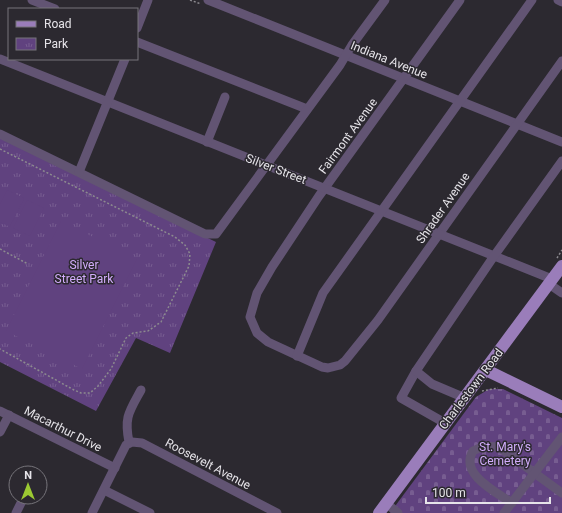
<svg xmlns="http://www.w3.org/2000/svg" width="562" height="513" font-family="Roboto,sans-serif">
  <style>
    .cemetery { fill: url(#cemetery-stones) }
    .park { fill: url(#park-tufts) }
    .pitch { fill: #60427f }
    .lines { fill: none; stroke-linecap: round; stroke-linejoin: round }
    .path { stroke: #8c8a8f; stroke-width: 1.5; stroke-dasharray: 2 2; stroke-linecap: butt }
    .minor { stroke: #625473; stroke-width: 9 }
    .major { stroke: #9a7dba; stroke-width: 12 }
    .labels { text-anchor: middle; stroke-width: 3; stroke-linejoin: round; paint-order: stroke }
    .street-label { font-size: 12px; fill: #e6e4e9; stroke: #2c2930 }
    .park-label { font-size: 12px; fill: #d2adfb; stroke: #2c2930 }
  </style>
  <defs>
    <pattern id="cemetery-stones" width="16" height="16" patternUnits="userSpaceOnUse"><rect width="16" height="16" fill="#60427f"/><path d="M2 7V4a2 2 0 0 1 4 0v3zM10 15v-3a2 2 0 0 1 4 0v3z" fill="#775d91"/></pattern>
    <pattern id="park-tufts" width="24" height="20" patternUnits="userSpaceOnUse"><rect width="24" height="20" fill="#60427f"/><path d="M3 7l-1-3M5 7V3M7 7l1-3M15 17l-1-3M17 17v-4M19 17l1-3" fill="none" stroke="#775d91"/></pattern>
  </defs>
  <rect width="100%" height="100%" fill="#2c2930"/>
  <path class="cemetery" d="M489,389h14l59,29v95h-172l86,-116z"/>
  <path class="park" d="M0,137l216,105 -46,111 -34,-15 -40,73 -96,-49z"/>
  <g class="pitch">
    <path d="M7,190l17,8 -14,29 -10,-5v-18z"/>
    <path d="M27,200l17,8 -14,28 -17,-8z"/>
    <path d="M61,221l76,38 -55,110 -76,-38z"/>
  </g>
  <g class="lines">
    <g class="path">
      <path d="M190,0l11,4"/>
      <path d="M0,149l175,88 10,8 5,9 -1,12 -28,56 -13,9 -15,2 -7,5 -15,31 -13,17 -8,7h-9l-7,-3 -74,-41"/>
      <path d="M0,249l28,15"/>
      <path d="M557,258l5,-8"/>
      <path d="M482,391l16,-3"/>
    </g>
    <g class="minor">
      <path d="M32,0l23,9"/>
      <path d="M208,0l354,142"/>
      <path d="M460,0l-141,196 -47,71 -15,26 -7,24 7,16 11,9 54,25 6,1 12,-3 5,-4 33,-41 184,-259"/>
      <path d="M558,0l4,2"/>
      <path d="M137,28l11,-28"/>
      <path d="M137,42l170,67"/>
      <path d="M0,59l552,220"/>
      <path d="M0,134l205,100h11l124,-169 12,-20 33,-45"/>
      <path d="M207,142l18,-45"/>
      <path d="M79,172l46,-113"/>
      <path d="M549,284l13,9"/>
      <path d="M297,356l26,-63 209,-293"/>
      <path d="M416,371l-15,27 44,25"/>
      <path d="M465,398l-33,-14 -16,-13 78,-115 68,-95"/>
      <path d="M0,411l115,57"/>
      <path d="M0,432l9,-17"/>
      <path d="M129,442c-5,-25 0,-30 12,-52"/>
      <path d="M104,490l46,23"/>
      <path d="M386,503l12,10"/>
      <path d="M512,503c-16,-11 -53,-29 -39,-52l11,-5 15,1 63,46"/>
      <path d="M16,513l8,-16"/>
      <path d="M92,513l34,-68 6,-3 10,1 135,70"/>
      <path d="M504,513l58,-76"/>
    </g>
    <g class="major">
      <path d="M486,370l76,37"/>
      <path d="M379,513l183,-247"/>
    </g>
  </g>
  <g class="labels">
    <g class="street-label">
      <text transform="translate(389 60) rotate(22)" y="4">Indiana Avenue</text>
      <text transform="translate(348 136) rotate(-54)" y="4">Fairmont Avenue</text>
      <text transform="translate(276 169) rotate(21)" y="4">Silver Street</text>
      <text transform="translate(443 208) rotate(-55)" y="4">Shrader Avenue</text>
      <text transform="translate(471 389) rotate(-53)" y="4">Charlestown Road</text>
      <text transform="translate(63 429) rotate(27)" y="4">Macarthur Drive</text>
      <text transform="translate(208 464) rotate(28)" y="4">Roosevelt Avenue</text>
    </g>
    <g class="park-label">
      <text x="84" y="269">Silver<tspan x="84" dy="14">Street Park</tspan></text>
      <text x="505" y="451">St. Mary's<tspan x="505" dy="14">Cemetery</tspan></text>
    </g>
  </g>
  <rect x="8" y="8" width="130" height="52" fill="#2c2930" stroke="#76747a"/>
  <rect x="16" y="21" width="20" height="6" fill="#9a7dba" stroke="#76747a"/>
  <text x="44" y="28" font-size="12" fill="#e6e4e9">Road</text>
  <rect x="16" y="38" width="20" height="12" fill="url(#park-tufts)" stroke="#76747a"/>
  <text x="44" y="48" font-size="12" fill="#e6e4e9">Park</text>
  <g transform="translate(28 485)"><circle r="19" fill="#2c2930" stroke="#76747a"/>
  <path d="M0-3L7 15L0 10L-7 15Z" fill="#9cca32"/>
  <text y="-6" font-size="11" font-weight="bold" text-anchor="middle" fill="#e6e4e9">N</text>
  </g>
  <path d="M426 497v6h124v-6" fill="none" stroke="#e6e4e9" stroke-width="2"/>
  <text x="432" y="497" font-size="12" fill="#e6e4e9" stroke="#2c2930" stroke-width="3" paint-order="stroke">100 m</text>
</svg>
